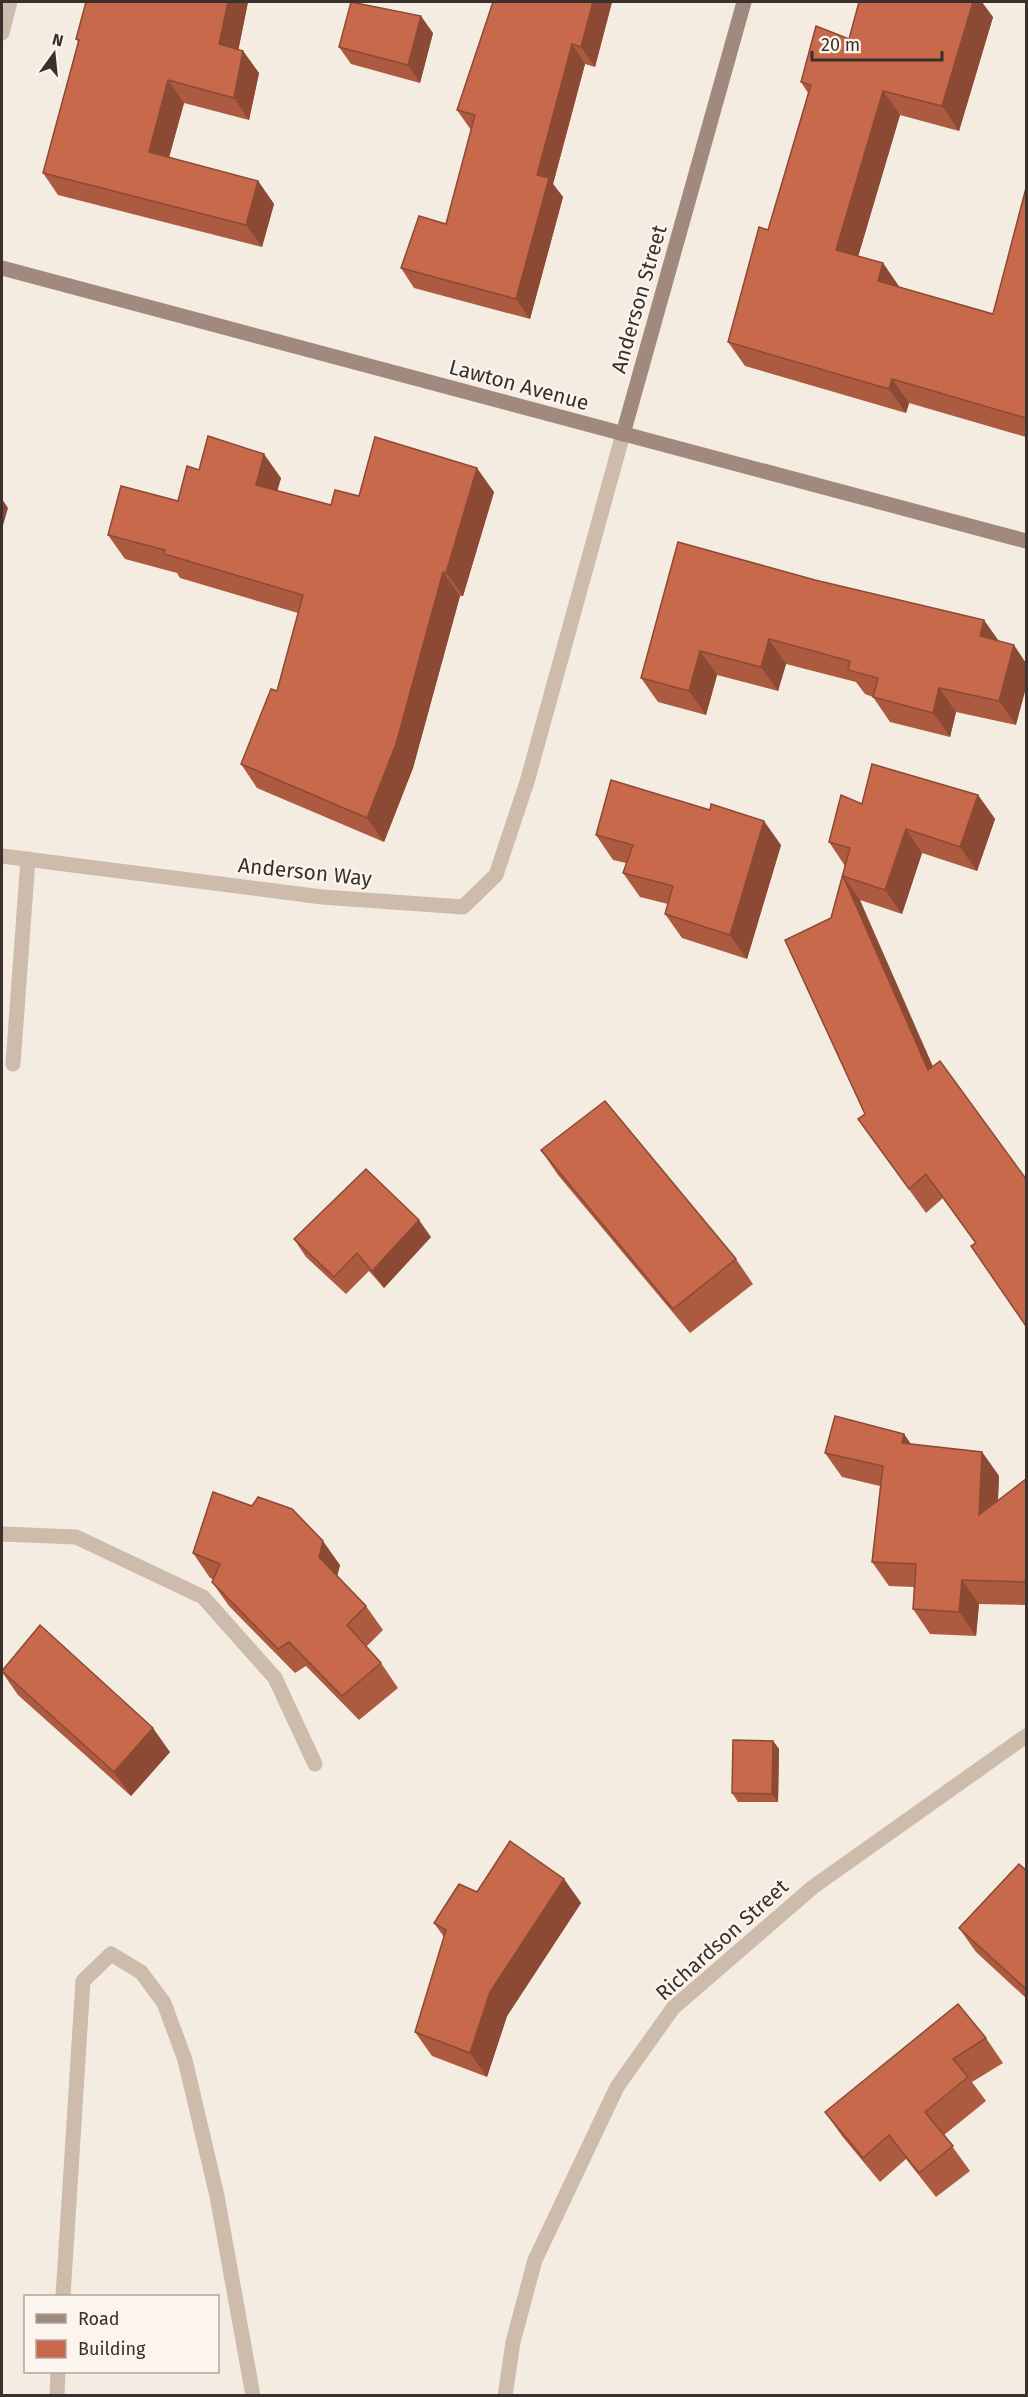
<svg xmlns="http://www.w3.org/2000/svg" width="1028" height="2397" font-family="'Fira Sans',sans-serif">
  <style>
    .lines { fill: none; stroke-linecap: round; stroke-linejoin: round }
    .lane { stroke: #cdbbac; stroke-width: 15 }
    .street { stroke: #cdbbac; stroke-width: 15 }
    .secondary { stroke: #a18a7d; stroke-width: 15 }
    .wall { fill: #ac5a40 }
    .shaded-wall { fill: #8c4a34 }
    .building { fill: #c8694b; stroke: #8c4a34; stroke-width: 1.5 }
    .labels { text-anchor: middle; stroke-width: 4.5; stroke-linejoin: round; paint-order: stroke }
    .street-label { font-size: 21px; fill: #3b302b; stroke: #fbf5ee }
  </style>
  <rect width="100%" height="100%" fill="#f4ebe1"/>
  <g class="lines">
    <g class="lane">
      <path d="M13,1064l15,-205"/>
      <path d="M2,1534l74,3 127,60 72,81 40,86"/>
      <path d="M63,2296l20,-315 28,-27 30,18 23,31 21,57 32,136 36,200"/>
      <path d="M57,2396l1,-24"/>
    </g>
    <g class="street">
      <path d="M2,33l8,-31"/>
      <path d="M2,856l320,41 141,10 33,-32 31,-93 96,-348"/>
      <path d="M505,2396l8,-54 22,-82 82,-173 56,-79 140,-121 213,-151"/>
    </g>
    <g class="secondary">
      <path d="M2,268l1024,273"/>
      <path d="M623,434l121,-432"/>
    </g>
  </g>
  <g class="wall">
    <path d="M248,2l-10,48 5,1 16,22 -10,47 -65,-17 -15,55 89,23 16,23 -12,43 -204,-52 -15,-22 35,-131 -2,-3z"/>
    <path d="M612,2l-17,65 -10,-3 -32,120 10,13 -33,122 -116,-31 -13,-20 45,-44 25,-94 -14,-20z"/>
    <path d="M993,17l-34,114 -59,-16 -42,141 25,7 17,25 93,26 33,-126v249l-117,-34 -3,10 -161,-47 -17,-24 40,-112 40,-137 -7,-11 48,-43z"/>
    <path d="M433,33l-13,50 -69,-19 -12,-17z"/>
    <path d="M199,470l82,8 -4,13 54,14 28,-9 135,-4 -31,104h-3l-47,172 -29,74 -127,-54 -16,-24 36,-73 21,-78 -118,-35 -3,-5 -52,-14 -17,-24 70,-34z"/>
    <path d="M815,580l169,40 32,105 -60,-13 -6,25 -60,-15 -17,-25 -8,-3 -9,-12 -70,-18 -8,27 -61,-16 -11,40 -48,-13 -17,-24z"/>
    <path d="M978,795l17,24 -18,52 -55,-18 -20,61 -42,-14 115,343 -32,-45 -17,15 -68,-94 7,-5 -34,-196 14,-52 -16,-24 33,-38z"/>
    <path d="M596,835l185,10 -34,114 -65,-21 -17,-24 3,-10 -28,-7 -17,-24 3,-10 -13,-3z"/>
    <path d="M541,1150l195,109 17,25 -63,49 -132,-158z"/>
    <path d="M431,1237l-47,51 -15,-17 -23,23 -40,-37 -12,-18z"/>
    <path d="M904,1434l7,10 71,8 17,24 -1,25 28,-22v126l-47,-1 -3,32 -46,-2 -17,-25 1,-22 -25,-1 -17,-24 8,-76 -38,-9 -17,-24z"/>
    <path d="M193,1553l147,12 -3,11 29,30 17,24 -17,17 15,16 17,25 -39,32 -53,-54 -11,7 -66,-67 -17,-24 1,-3 -3,-1z"/>
    <path d="M2,1672l168,80 -39,44 -113,-101z"/>
    <path d="M773,1741l6,8 -1,53h-40l-6,-9z"/>
    <path d="M1026,1870v128l-50,-46 -17,-24z"/>
    <path d="M564,1879l17,24 -74,113 -20,61 -55,-21 -17,-24 29,-95 -10,-14 43,-31z"/>
    <path d="M986,2038l17,25 -31,19 14,19 -42,34 26,36 -34,26 -30,-38 -26,23 -38,-46 -17,-24z"/>
  </g>
  <g class="shaded-wall">
    <path d="M228,2h20l-13,65 -16,-23z"/>
    <path d="M593,2h19l-17,65 -14,-20z"/>
    <path d="M973,2h9l11,15 -34,114 -17,-25z"/>
    <path d="M421,16l12,17 -13,50 -12,-18z"/>
    <path d="M572,44l13,20 -32,120 10,13 -33,122 -14,-20 21,-124z"/>
    <path d="M243,51l16,22 -10,47 -15,-22z"/>
    <path d="M168,80l16,23 -20,71 -15,-22z"/>
    <path d="M883,91l17,24 -47,159 -17,-24z"/>
    <path d="M258,181l16,23 -12,43 -16,-22z"/>
    <path d="M883,263l17,25 -22,-7z"/>
    <path d="M892,379l17,24 -3,10 -17,-24z"/>
    <path d="M264,454l17,24 -9,31 -16,-24z"/>
    <path d="M477,468l17,24 -31,104 -17,-23z"/>
    <path d="M2,499l6,9 -6,21z"/>
    <path d="M443,572l17,24 -47,172 -29,74 -17,-24z"/>
    <path d="M984,620l17,24 -21,-8z"/>
    <path d="M769,639l17,25 -8,27 -17,-24z"/>
    <path d="M1014,645l12,18v25l-10,37 -17,-24z"/>
    <path d="M700,651l17,24 -11,40 -17,-24z"/>
    <path d="M939,688l17,24 -6,25 -17,-24z"/>
    <path d="M978,795l17,24 -18,52 -17,-24z"/>
    <path d="M764,821l17,24 -34,114 -17,-24z"/>
    <path d="M906,829l16,24 -20,61 -17,-24z"/>
    <path d="M843,876l17,24 85,194 -17,-24z"/>
    <path d="M419,1220l12,17 -47,51 -12,-17z"/>
    <path d="M904,1434l16,24 -18,-15z"/>
    <path d="M982,1452l17,24 -3,63 -17,-24z"/>
    <path d="M323,1541l17,24 -4,16 -17,-24z"/>
    <path d="M962,1580l17,24 -3,32 -17,-24z"/>
    <path d="M153,1728l17,24 -39,44 -17,-24z"/>
    <path d="M773,1741l6,8 -1,53 -6,-8z"/>
    <path d="M564,1879l17,24 -74,113 -20,61 -17,-24 20,-61z"/>
  </g>
  <g class="building">
    <path d="M86,2h142l-9,42 24,7 -9,47 -66,-18 -19,72 109,29 -12,44 -203,-52 36,-133 -3,-1z"/>
    <path d="M351,2l70,14 -13,49 -69,-18z"/>
    <path d="M493,2h100l-12,45 -9,-3 -35,131 12,3 -33,121 -115,-31 18,-52 27,8 29,-109 -18,-5z"/>
    <path d="M859,2h114l-31,104 -59,-15 -47,159 47,13 -5,18 115,33 33,-126v230l-134,-39 -3,10 -161,-47 31,-115 9,3 43,-145 -10,-3 15,-56 33,13z"/>
    <path d="M208,436l56,18 -8,31 75,20 4,-15 24,6 16,-59 102,31 -31,105 -3,-1 -47,172 -29,74 -126,-54 30,-75 6,2 26,-96 -139,-41 1,-4 -57,-15 13,-49 57,15 9,-35 12,4z"/>
    <path d="M678,542l137,38 169,40 -4,16 34,9 -15,56 -60,-13 -6,25 -60,-16 5,-19 -30,-8 2,-9 -81,-22 -8,28 -61,-16 -11,40 -48,-13z"/>
    <path d="M872,764l106,31 -18,52 -54,-18 -21,61 -42,-14 85,194 12,-9 86,118v147l-55,-80 5,-3 -50,-69 -17,15 -51,-70 7,-5 -80,-174 46,-22 19,-70 -21,-6 12,-47 21,9z"/>
    <path d="M611,780l99,30 1,-6 53,17 -34,114 -65,-21 8,-28 -50,-13 10,-28 -37,-10z"/>
    <path d="M605,1101l131,158 -63,50 -132,-159z"/>
    <path d="M366,1169l53,51 -47,51 -15,-18 -23,24 -40,-38z"/>
    <path d="M835,1416l69,18 -2,9 80,9 -3,63 47,-36v103l-64,-2 -3,32 -46,-3 3,-45 -44,-2 11,-96 -58,-13z"/>
    <path d="M213,1492l39,14 6,-9 34,12 31,32 -4,16 47,49 -19,19 34,38 -39,33 -53,-54 -11,7 -66,-67 8,-18 -27,-11z"/>
    <path d="M40,1625l113,103 -39,44 -112,-101z"/>
    <path d="M733,1740l40,1 -1,53 -40,-1z"/>
    <path d="M510,1841l54,38 -74,113 -20,61 -55,-21 31,-102 -12,-7 25,-39 18,8z"/>
    <path d="M1019,1864l7,6v119l-67,-61z"/>
    <path d="M958,2004l28,34 -33,21 15,18 -43,35 28,34 -34,27 -30,-38 -26,23 -38,-46z"/>
  </g>
  <g class="labels">
    <g class="street-label">
      <text transform="translate(639 299) rotate(-74)" y="7">Anderson Street</text>
      <text transform="translate(519 385) rotate(15)" y="7">Lawton Avenue</text>
      <text transform="translate(305 872) rotate(6)" y="7">Anderson Way</text>
      <text transform="translate(722 1940) rotate(-42)" y="7">Richardson Street</text>
    </g>
  </g>
  <rect width="1028" height="2397" fill="none" stroke="#3b302b" stroke-width="6"/>
  <rect x="24" y="2295" width="195" height="78" fill="#fbf5ee" stroke="#aea6a0" stroke-width="1.5"/>
  <rect x="36" y="2314" width="30" height="9" fill="#a18a7d" stroke="#aea6a0" stroke-width="1.5"/>
  <text x="78" y="2325" font-size="18" fill="#3b302b">Road</text>
  <rect x="36" y="2340" width="30" height="18" fill="#c8694b" stroke="#aea6a0" stroke-width="1.5"/>
  <text x="78" y="2355" font-size="18" fill="#3b302b">Building</text>
  <g transform="translate(54 54) rotate(15)" stroke="#fbf5ee" stroke-width="4.5" paint-order="stroke">
  <path d="M0-4.5L10 22L0 15L-10 22Z" fill="#3b302b"/>
  <text y="-9" font-size="16" font-weight="bold" text-anchor="middle" fill="#3b302b">N</text>
  </g>
  <path d="M812 51v9h130v-9" fill="none" stroke="#3b302b" stroke-width="3"/>
  <text x="821" y="51" font-size="18" fill="#3b302b" stroke="#fbf5ee" stroke-width="4.5" paint-order="stroke">20 m</text>
</svg>
